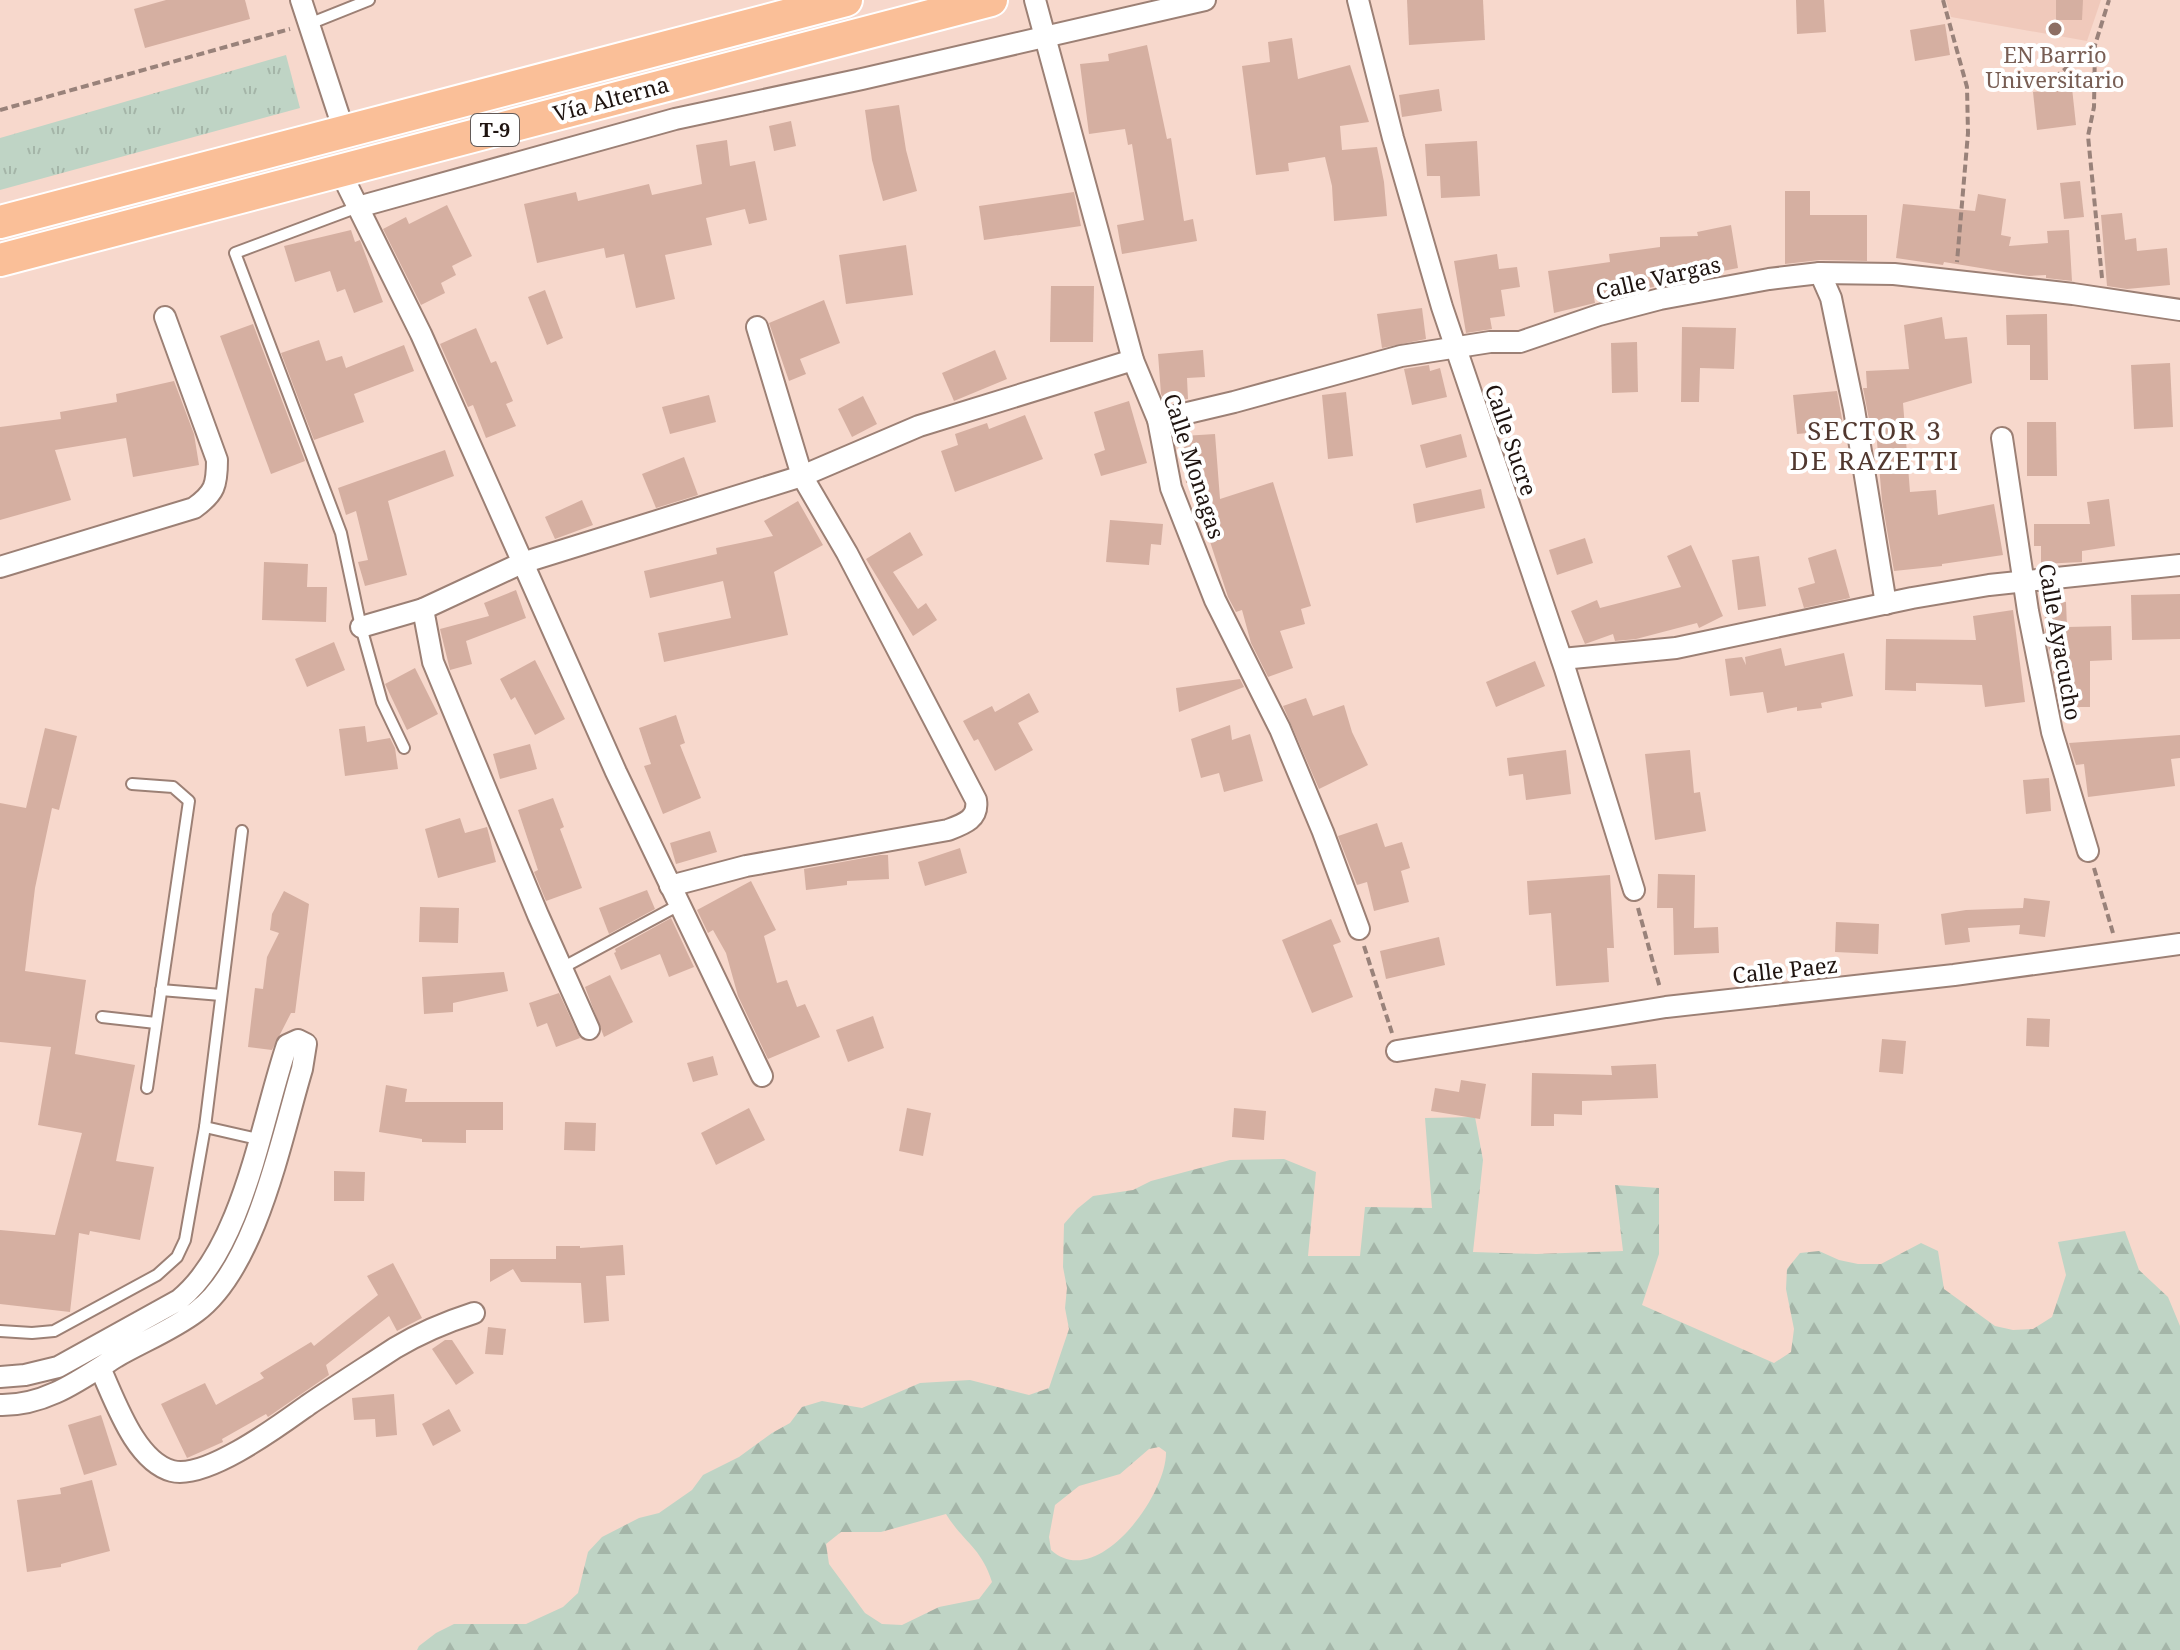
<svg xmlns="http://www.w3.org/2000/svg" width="2180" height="1650" font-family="'Noto Serif',serif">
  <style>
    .built { fill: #f0c9bb }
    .grass { fill: url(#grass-tufts) }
    .forest { fill: url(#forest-firs); fill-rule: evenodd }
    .building { fill: #d5afa1 }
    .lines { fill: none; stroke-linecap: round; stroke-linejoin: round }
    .service-casing { stroke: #9c8075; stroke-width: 14 }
    .minor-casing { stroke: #9c8075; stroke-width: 24 }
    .trunk-casing { stroke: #fff; stroke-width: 36 }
    .path { stroke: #99827a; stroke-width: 4; stroke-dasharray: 8 4; stroke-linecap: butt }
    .service { stroke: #fff; stroke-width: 10 }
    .minor { stroke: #fff; stroke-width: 20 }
    .trunk { stroke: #fabf98; stroke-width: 32 }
    .education-dot { fill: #8d6e63; stroke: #fff; stroke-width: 3 }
    .labels { text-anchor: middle; stroke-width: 8; stroke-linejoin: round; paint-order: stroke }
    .shield { fill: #fff; stroke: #625a58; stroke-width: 2 }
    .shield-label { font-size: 20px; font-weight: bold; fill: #1f1410 }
    .education-label { font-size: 22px; fill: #785e54; stroke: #fff }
    .street-label { font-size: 22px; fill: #1f1410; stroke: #fff }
    .quarter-label { font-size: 26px; letter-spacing: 2px; fill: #51382f; stroke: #fff }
  </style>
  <defs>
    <pattern id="grass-tufts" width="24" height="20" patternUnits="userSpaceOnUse" patternTransform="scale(2)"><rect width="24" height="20" fill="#bfd4c5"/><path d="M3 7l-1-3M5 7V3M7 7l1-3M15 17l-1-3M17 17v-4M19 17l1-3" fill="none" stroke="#a4b5a8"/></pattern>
    <pattern id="forest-firs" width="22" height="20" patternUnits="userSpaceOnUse" patternTransform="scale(2)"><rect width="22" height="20" fill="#bfd4c5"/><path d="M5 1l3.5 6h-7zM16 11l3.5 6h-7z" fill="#a4b5a8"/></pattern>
  </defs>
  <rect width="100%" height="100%" fill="#f7d8cc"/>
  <path class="built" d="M1946,0h155l-14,41 -136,-24z"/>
  <path class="grass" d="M286,55l14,53 -300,82v-52z"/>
  <path class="forest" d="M1475,1117l8,43 -10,92 63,2 87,-3 -8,-66 44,3v66l-17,51 132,58 17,-11 3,-23 -8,-40 1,-20 13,-16 19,-2 20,9 19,4h23l40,-21 17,8 6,38 51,37 18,4 20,-1 19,-12 14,-42 -8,-33 67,-11 14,39 29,27 12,29v324h-1763l2,-4 17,-13 18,-9h72l37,-17 15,-14 10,-41 14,-15 37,-19 20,-5 33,-23 11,-15 36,-18 33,-24 18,-10 12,-16 20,-6 40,7 58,-25 50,-3 59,15 20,-7 20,-59 -4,-21 2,-20 -4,-21 1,-43 13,-15 16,-13 40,-6 18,-9 79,-21 54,-1 32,13 -8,84h52l5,-49 67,1 -7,-90zM1159,1447l7,5c1,43 -69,140 -115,98l-2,-13 6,-32 24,-19 41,-12 29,-25zM946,1514c18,29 35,33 46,68l-13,17 -40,8 -37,18 -20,-1 -17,-11 -36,-49 -3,-20 15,-12h40z"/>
  <g class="building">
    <path d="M166,0h79l5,19 -105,29 -11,-39z"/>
    <path d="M1407,0h76l2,40 -76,5z"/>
    <path d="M1796,0h28l2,32 -29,2z"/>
    <path d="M2056,0h27l-1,20h-26z"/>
    <path d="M1945,24l5,31 -35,6 -5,-31z"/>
    <path d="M1292,38l6,41 52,-14 19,57 -29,4 2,24 35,-3 7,35 3,34 -53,5 -2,-35 -7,-29 -37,6 1,8 -33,4 -14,-109 28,-4 -2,-20z"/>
    <path d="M1147,45l20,94 4,-1 13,83 9,-2 4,22 -75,13 -5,-29 27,-5 -12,-76 -4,1 -3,-16 -36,5 -9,-70 29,-3 -1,-7z"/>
    <path d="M2072,88l4,37 -39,5 -4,-38z"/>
    <path d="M1439,89l3,22 -40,6 -3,-22z"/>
    <path d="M899,105l7,45 11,41 -34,10 -11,-41 -7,-50z"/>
    <path d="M791,121l5,25 -22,5 -5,-25z"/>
    <path d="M727,140l3,26 25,-5 12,59 -18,4 -4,-15 -39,9 6,27 -47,10 10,44 -39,9 -12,-54 -18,4 -2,-10 -67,15 -13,-59 52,-12 2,9 71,-17 3,11 50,-11 -6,-39z"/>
    <path d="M1477,141l3,55 -39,2 -1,-22h-13l-2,-32z"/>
    <path d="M2080,181l4,36 -20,2 -4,-36z"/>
    <path d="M1785,191h25v24h57v46l-47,-1 -35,4z"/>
    <path d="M1074,192l7,34 -97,14 -5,-34z"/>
    <path d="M1978,194l28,5 -5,36 10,2 -2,9 39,-3 -1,-12 22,-1 3,51 -26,-3v-3l-17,1 -85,-14 -1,3 -47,-7 7,-54 72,7z"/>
    <path d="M447,205l25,51 -20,10 4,9 -15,8 4,10 -24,12 -38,-76 23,-12 3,7z"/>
    <path d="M2122,213l3,27 11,-2 1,13 30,-3 3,37 -43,4 -20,-3 -6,-71z"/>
    <path d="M1731,225l7,43 -41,8 -44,1 1,10 -60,10 1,6 -41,10 -6,-42 62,-9 -1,-8 51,-7v-10l38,-1 -1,-4z"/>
    <path d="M351,230l4,12 5,-2 23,62 -29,11 -9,-24 -8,3 -7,-21 -35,11 -11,-36z"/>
    <path d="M906,245l7,50 -67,9 -7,-49z"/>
    <path d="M1497,254l2,15 18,-2 3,20 -19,3 4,26 -15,2 2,11 -26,4 -12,-72z"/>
    <path d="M1051,286h43l-1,56h-43z"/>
    <path d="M545,290l18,48 -16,7 -19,-48z"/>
    <path d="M824,300l16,43 -40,16 6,15 -17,7 -20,-58z"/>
    <path d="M1422,308l4,31 -44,9 -5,-34z"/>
    <path d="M2047,314l1,66h-18v-35h-23l-1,-30z"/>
    <path d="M1942,317l3,22 22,-2 5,46 -69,20 7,89 26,-2 2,25 56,-11 9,51 -61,9v2l-48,5 -12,-70 -6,-71h-5l-8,-42h4l-1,-17 43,-2 -5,-44z"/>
    <path d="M253,324l52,137 -34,13 -51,-138z"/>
    <path d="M1682,327l54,1 -2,41 -34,-1 -1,34h-18z"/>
    <path d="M476,328l15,35 5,-2 17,40 -7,3 10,22 -30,12 -13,-33 -5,2 -28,-63z"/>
    <path d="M319,340l7,21 16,-5 4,12 58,-23 10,26 -60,23 10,28 -50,18 -33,-87z"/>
    <path d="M1637,342l1,50 -26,1 -1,-50z"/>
    <path d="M995,350l12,29 -53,22 -12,-28z"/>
    <path d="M1203,350l2,27 -18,1 1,21 -23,3 -4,-8 -3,-40z"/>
    <path d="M2170,363l3,64 -39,2 -3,-64z"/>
    <path d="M1429,365l1,6 10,-3 7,29 -35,8 -8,-36z"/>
    <path d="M174,381l20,53 5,31 -66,12 -7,-39 -71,12 16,50 -71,20v-93l61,-8 -1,-7 57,-10 -1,-8z"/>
    <path d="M1837,391l7,39 -47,4 -4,-39z"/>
    <path d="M1346,392l7,64 -25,3 -6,-64z"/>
    <path d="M709,395l7,27 -46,12 -8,-27z"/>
    <path d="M863,396l14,28 -25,13 -14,-28z"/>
    <path d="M1129,401l18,62 -46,13 -7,-22 11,-4 -11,-38z"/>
    <path d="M1025,415l18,44 -88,33 -14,-41 17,-6 -3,-11 32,-11 2,6z"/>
    <path d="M2027,422h29l1,54h-30z"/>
    <path d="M1215,434l5,65 53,-17 38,124 -10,3 4,15 -25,7 13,37 -25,9 -17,-34 -9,-33 -6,2 -8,-15 -37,-114h-5l-3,-47z"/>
    <path d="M1461,434l6,23 -41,11 -6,-23z"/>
    <path d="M445,450l9,26 -66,25 19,74 -42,11 -7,-24 10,-2 -12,-49 -10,4 -8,-27z"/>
    <path d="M684,457l14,38 -42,13 -14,-34z"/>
    <path d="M1481,489l4,19 -69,15 -3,-19z"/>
    <path d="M2109,499l6,47 -33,5v11l-41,2v-18h-7v-22h56l-3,-22z"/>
    <path d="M582,500l11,25 -38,14 -10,-22z"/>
    <path d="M798,501l25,44 -49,27 14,63 -124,27 -6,-29 73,-15 -8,-37 -73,17 -6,-27 73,-17 -1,-6 57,-12 -9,-15z"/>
    <path d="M1110,520l53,4 -2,21 -10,-1 -2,21 -43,-3z"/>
    <path d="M910,532l13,23 -30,17 25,37 8,-6 11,17 -24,16 -47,-77z"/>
    <path d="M1585,538l8,25 -36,12 -8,-25z"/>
    <path d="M1691,545l32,71 -24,12 -2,-5 -61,16 -21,2 -2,-7 -28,10 -14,-33 26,-11 3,8 81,-21 -14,-31z"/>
    <path d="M1836,549l14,49 -46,10 -6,-20 17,-5 -7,-25z"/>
    <path d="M1759,556l7,50 -28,4 -6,-50z"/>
    <path d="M264,562l44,2 -1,23h20l-1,35 -64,-2z"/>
    <path d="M516,590l10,28 -60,23 6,23 -22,6 -10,-41 49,-13 -5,-13z"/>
    <path d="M2180,594v45l-48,1 -1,-45z"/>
    <path d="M2066,602l1,25 44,-1 1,34 -22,1v46h-30l-15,-76v-28z"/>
    <path d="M2013,610l12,92 -40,5 -3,-22 -66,-2v8l-31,-1 1,-51 90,1 -3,-24z"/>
    <path d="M334,642l11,28 -38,17 -12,-28z"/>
    <path d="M1781,648l4,18 59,-13 9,43 -32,7 1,5 -25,3v-4l-30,6 -4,-21 -33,4 -5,-37 17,-2 4,8 -1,-8z"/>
    <path d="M535,660l30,59 -30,16 -20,-38 -4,3 -11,-21z"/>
    <path d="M1535,661l10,25 -49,21 -10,-25z"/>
    <path d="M415,668l23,46 -31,16 -22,-46z"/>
    <path d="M1240,679l4,8 -65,25 -3,-24z"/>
    <path d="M1029,693l10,19 -21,11 15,27 -38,21 -17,-32 -4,2 -11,-20 29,-15 3,6z"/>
    <path d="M1306,698l7,18 31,-11 8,27 16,33 -49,24 -36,-83z"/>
    <path d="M676,715l9,28 -5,2 21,53 -38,16 -19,-48 7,-2 -12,-36z"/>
    <path d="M1230,725l2,15 18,-6 13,47 -39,11 -5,-19 -18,5 -10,-39z"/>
    <path d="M365,726l2,16 23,-4 5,10 3,21 -53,7 -6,-47z"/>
    <path d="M45,728l32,8 -18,74 -7,-2 -17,80 -10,83 61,9 -11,74 60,11 -19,96 38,6 -14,73 -50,-9 -1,4 -10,-2 -9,79 -70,-8v-74l55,5 27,-102 -44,-8 13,-78 -51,-5v-239l26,5z"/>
    <path d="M2180,735v23l-9,1 4,27 -87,11 -4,-33 -8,1 -7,-22z"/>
    <path d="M530,744l7,25 -37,10 -7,-25z"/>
    <path d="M1566,750l5,44 -45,6 -3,-26 -14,2 -2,-18z"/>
    <path d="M1690,750l4,43 6,-1 6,39 -51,9 -10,-86z"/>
    <path d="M2049,778l2,33 -25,3 -3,-34z"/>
    <path d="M553,798l11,29 -4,2 22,59 -36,13 -12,-29 4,-2 -20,-60z"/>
    <path d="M460,818l5,15 22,-6 9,35 -58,16 -13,-49z"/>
    <path d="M1377,823l8,24 17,-5 8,26 -9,3 8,31 -35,9 -7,-29 -10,3 -19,-49z"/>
    <path d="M710,831l7,21 -41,12 -6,-21z"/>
    <path d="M960,848l7,25 -42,13 -7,-24z"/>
    <path d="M880,855h8l1,24 -42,2v4l-41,5 -2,-21z"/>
    <path d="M1658,874l37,1 -1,53 24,-1 1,26 -45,2 -1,-47h-16z"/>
    <path d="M1610,875l4,73h-7l2,34 -53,4 -5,-73 -22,2 -2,-34z"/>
    <path d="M751,881l25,49 -12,6 13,47 10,-3 10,27 8,-3 15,33 -52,22 -30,-63 -12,-43 -13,-23 -5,3 -11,-23z"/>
    <path d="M647,890l8,19 -46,25 -10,-26z"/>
    <path d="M284,891l25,13 -14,109h-4l-19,37 -24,-3 7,-59 8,1 4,-32 12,-24 -9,-3 2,-16z"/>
    <path d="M2024,898l26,3 -5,36 -26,-3 1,-9 -52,3 2,14 -25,3 -4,-31 25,-4 57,-2z"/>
    <path d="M420,907l39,1 -1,35 -39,-1z"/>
    <path d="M671,918l23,49 -25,10 -9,-23 -39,16 -7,-17 2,-1 -1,-3z"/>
    <path d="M1331,919l10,23 -8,3 20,52 -41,16 -30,-73z"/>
    <path d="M1836,922l43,2 -1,30 -43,-2z"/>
    <path d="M1439,937l6,28 -59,14 -6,-28z"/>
    <path d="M504,972l4,19 -55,12v9l-29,2 -2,-37z"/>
    <path d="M610,975l23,47 -29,15 -19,-50z"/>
    <path d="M559,993l21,45 -24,9 -9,-24 -10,4 -8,-24z"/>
    <path d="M873,1016l11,32 -36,14 -12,-32z"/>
    <path d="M2027,1018l23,1 -1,28 -23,-1z"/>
    <path d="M1882,1039l24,2 -3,33 -24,-2z"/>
    <path d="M713,1056l5,19 -25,7 -6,-19z"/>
    <path d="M1656,1064l2,34 -76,3v14l-28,-1v12h-23l1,-53 80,2 -1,-9z"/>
    <path d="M1461,1080l25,4 -6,35 -49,-8 4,-23 24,4z"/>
    <path d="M386,1085l21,4 -2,13h98v28h-37v13l-44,-1v-3l-43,-7z"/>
    <path d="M749,1108l16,32 -49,25 -15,-32z"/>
    <path d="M907,1108l24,5 -8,43 -24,-5z"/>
    <path d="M1234,1108l32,3 -2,29 -32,-3z"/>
    <path d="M565,1122l31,1 -1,28 -31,-1z"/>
    <path d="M334,1171l31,1 -1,29h-30z"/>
    <path d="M623,1245l2,30 -19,1 3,45 -25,2 -3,-40 -60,-1 -8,-13 -23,13v-23h66v-13h24v2z"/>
    <path d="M393,1263l29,55 -25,13 -8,-15 -63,49 3,10 -61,42 -2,-3 -44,25 1,3 -36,16 -26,-54 44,-21 11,22 48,-27 -4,-5 51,-31 3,4 64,-51 -11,-19z"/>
    <path d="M488,1327l18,2 -3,26 -18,-1z"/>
    <path d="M445,1340h7l22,33 -18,12 -24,-36z"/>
    <path d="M394,1394l3,41 -21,2 -1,-18 -21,1 -2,-22z"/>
    <path d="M449,1409l12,22 -28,15 -11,-22z"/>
    <path d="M101,1415l16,50 -33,10 -16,-50z"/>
    <path d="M92,1480l18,71 -49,13v3l-34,5 -10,-72 44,-6 -1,-6z"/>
  </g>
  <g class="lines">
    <defs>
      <g id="service">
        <path d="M309,24l60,-24"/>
        <path d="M358,207l-123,46 106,280 20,94 21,75 22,46"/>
        <path d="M132,784l41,3 16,14 -42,287"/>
        <path d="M562,968l117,-63"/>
        <path d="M161,990l60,5"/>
        <path d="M102,1017l54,6"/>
        <path d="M205,1127l57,13"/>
        <path d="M0,1331l32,2 22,-2 103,-56 20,-18 8,-17 20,-113 37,-296"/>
      </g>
      <g id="minor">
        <path d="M301,0l43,131"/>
        <path d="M1035,0l98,360 25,60 13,68 44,112 65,129 43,103 36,97"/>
        <path d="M1358,0l35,138 49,169 123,362 69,221"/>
        <path d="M340,171l81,163 195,438 146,304"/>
        <path d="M358,207l317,-88 187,-40 343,-79"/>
        <path d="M1820,273l11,25 23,111 32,195"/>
        <path d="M1158,420l76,-18 167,-46 89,-14h30l79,-27 61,-16 109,-20 51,-6 74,1 179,20 107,16"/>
        <path d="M2002,438l26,173 24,121 36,119"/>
        <path d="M0,567l194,-59c21,-15 23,-23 23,-48l-52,-143"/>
        <path d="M361,627l62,-18"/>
        <path d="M1562,659l114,-11 236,-50 77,-13 191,-20"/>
        <path d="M670,886l76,-20 202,-36c16,-6 31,-11 28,-30l-129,-247 -45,-77 -45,-149"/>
        <path d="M589,1029l-51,-114 -105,-253 -10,-53 99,-46 280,-87 117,-50 214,-66"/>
        <path d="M1397,1051l269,-44 288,-32 226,-31"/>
        <path d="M100,1368c15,32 35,93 72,103 34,9 108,-46 136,-66 28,-19 58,-38 87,-57 25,-15 51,-26 79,-35"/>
        <path d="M0,1377l25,-2 33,-8 121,-67c64,-52 82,-178 108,-255l11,-5 8,4 -4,25c-21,70 -46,199 -106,243 -24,18 -54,30 -80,45 -36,23 -71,49 -116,48"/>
      </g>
      <g id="trunk">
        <path d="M0,222l846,-222"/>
        <path d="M0,260l991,-260"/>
      </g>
    </defs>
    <use href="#service" class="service-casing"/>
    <use href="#minor" class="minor-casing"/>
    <use href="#trunk" class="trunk-casing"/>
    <g class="path">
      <path d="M1943,0l24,87 1,46 -11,129"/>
      <path d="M2054,78l41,-33"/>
      <path d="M0,110l290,-81"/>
      <path d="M2102,278l-14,-142 6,-29 1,-62 14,-45"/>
      <path d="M2094,868l19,65"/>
      <path d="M1638,908l22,80"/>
      <path d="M1364,946l28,87"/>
    </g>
    <use href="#service" class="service"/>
    <use href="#minor" class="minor"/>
    <use href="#trunk" class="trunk"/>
  </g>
  <circle class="education-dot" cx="2055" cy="29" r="8"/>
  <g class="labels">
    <rect class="shield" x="471" y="114" width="48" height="32" rx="6"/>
    <g class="shield-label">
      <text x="495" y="137">T-9</text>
    </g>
    <g class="education-label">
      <text x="2055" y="63">EN Barrio<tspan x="2055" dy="25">Universitario</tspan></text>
    </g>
    <g class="street-label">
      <text transform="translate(611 99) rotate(-15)" y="8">Vía Alterna</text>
      <text transform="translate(1658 278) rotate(-13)" y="8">Calle Vargas</text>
      <text transform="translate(1511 440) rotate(71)" y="8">Calle Sucre</text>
      <text transform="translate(1194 466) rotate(72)" y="8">Calle Monagas</text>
      <text transform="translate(2060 642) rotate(80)" y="8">Calle Ayacucho</text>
      <text transform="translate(1785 970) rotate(-6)" y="8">Calle Paez</text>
    </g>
    <g class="quarter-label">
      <text x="1875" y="440">SECTOR 3<tspan x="1875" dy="30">DE RAZETTI</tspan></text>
    </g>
  </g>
</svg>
